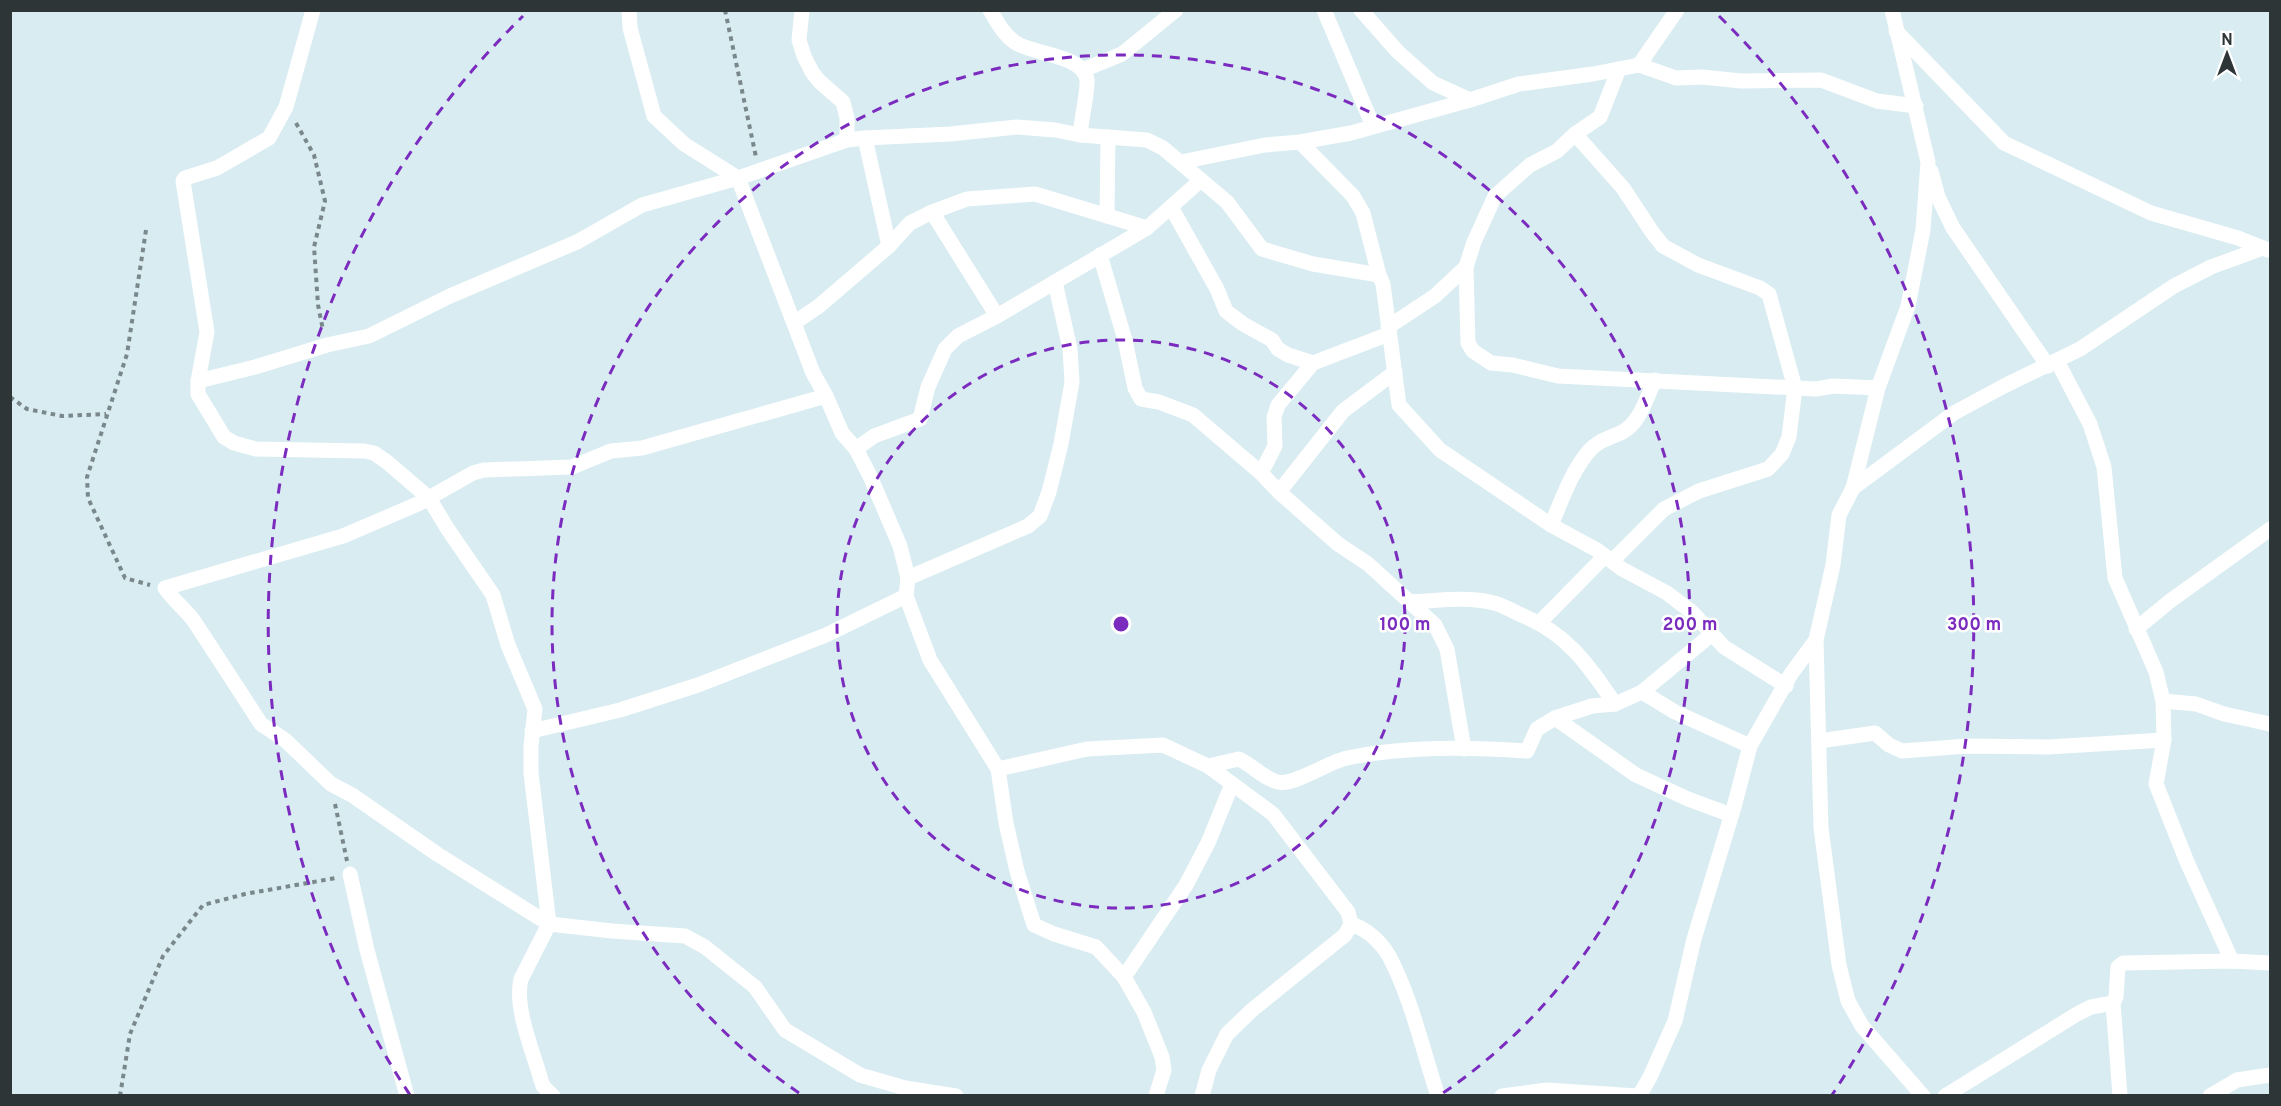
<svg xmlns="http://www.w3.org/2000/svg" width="2281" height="1106" font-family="Overpass,sans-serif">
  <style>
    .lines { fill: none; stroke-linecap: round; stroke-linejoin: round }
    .path { stroke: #7b888b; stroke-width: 4; stroke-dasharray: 4.5 4.5; stroke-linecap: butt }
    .minor { stroke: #fff; stroke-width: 15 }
    .ring { fill: none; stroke: #7b2cbf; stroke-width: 3; stroke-dasharray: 10 8 }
    .centre { fill: #7b2cbf; stroke: #fff; stroke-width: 3 }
    .ring-label { font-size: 18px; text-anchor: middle; font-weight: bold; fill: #7b2cbf; stroke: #fff; stroke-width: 5; stroke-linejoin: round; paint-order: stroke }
  </style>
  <rect width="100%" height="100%" fill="#d8ecf1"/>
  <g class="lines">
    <g class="path">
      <path d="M725,10l31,147"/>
      <path d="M296,123l18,32 11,46 -11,46 4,58 5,25"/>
      <path d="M146,230l-19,124 -40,123 1,21 37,80 25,7"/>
      <path d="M10,397l17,12 35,7 44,-2"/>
      <path d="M335,804l12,57"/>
      <path d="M120,1096l10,-62 33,-78 40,-51 42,-11 91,-16"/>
    </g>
    <g class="minor">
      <path d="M313,10l-27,97 -17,31 -52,30 -32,10 -2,3 24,151 -9,49v13l26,43 10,6 22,6 108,2 10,2 13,9 42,36 18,30 46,67 15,50 27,64 -4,37v27l18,151 -28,55c-7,29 12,72 20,101l2,6 10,10"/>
      <path d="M629,10l1,18 24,88 30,28 54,34 75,195 13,23 16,37 14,16 14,27 30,70 8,32 -2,18 24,64 68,109 8,54 11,48 17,54 20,9 42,13 28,30 20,35 18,45 2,13 -8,26"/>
      <path d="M802,10l-3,30 5,16 8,16 7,9 24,21 4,16v22"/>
      <path d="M990,10c7,12 14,25 26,33 16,11 68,12 71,37 1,11 -6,41 -7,55"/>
      <path d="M1324,10l49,116"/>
      <path d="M1361,10l37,42 35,31 37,17"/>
      <path d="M1896,31l108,112 147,70 87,25 30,12"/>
      <path d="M1639,65l38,-55"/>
      <path d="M1083,70l39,-16 54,-44"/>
      <path d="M1575,134l48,54 29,44 11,14 35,19 62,23 9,6 26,94 -6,49 -7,17 -14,15 -69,22 -35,18 -52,52"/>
      <path d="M865,138l24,108"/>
      <path d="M1300,142l53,54 10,17 16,62"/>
      <path d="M1181,162l84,-17 35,-3 51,-9 119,-33 49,-16 74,-10 46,-9 37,13 26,-1 39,4 80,-1 56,21 39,5"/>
      <path d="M1931,171l7,26 15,31 95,138"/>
      <path d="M1171,207l46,82 9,22 17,13 29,16 6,9 10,6 25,8"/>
      <path d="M932,212l65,104"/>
      <path d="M1107,216l1,-79"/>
      <path d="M1100,255l25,85 10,48 6,11 18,3 34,13 68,58 18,19 59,52 30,20 67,61 12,24 17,100"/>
      <path d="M1466,267l2,76 5,8 18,12 22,2 45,11 258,13 17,-3 45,2"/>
      <path d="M794,323l25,-17 70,-60 21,-23 22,-11 35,-13 68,-5 112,34"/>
      <path d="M1388,327l47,-31 31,-29 8,-25 21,-46 35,-31 27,-14 18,-17 25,-17 19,-48"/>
      <path d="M2057,361l33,63 14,43 11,111 41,94 7,29 1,39 -8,44 31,78 45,99"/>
      <path d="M198,381l57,-14 72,-22 42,-9 81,-40 127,-54 65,-37 96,-27 109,-38 18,-2 85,-4 67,-7 38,3 25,5 67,5 16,8 64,54 35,47 51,15 66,11 4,9 16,121 41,45 111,75 46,25 25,19 45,24 26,20 31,34 62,39"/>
      <path d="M826,396l-184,52 -31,3 -39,16 -88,3 -11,3 -53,30 -77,33 -178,52c9,13 20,21 29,33l67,103 24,16 46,44 21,11 85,59 112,70 63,7 73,5 20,11 50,40 30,43 75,45 45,13 51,8"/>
      <path d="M856,449l18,-13 46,-17 8,-32 17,-38 13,-13 39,-20 150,-88 54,-48"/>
      <path d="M1261,473l14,-27 -1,-29 4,-12 35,-42 76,-29"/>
      <path d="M1853,488l101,-75 50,-27 76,-37 94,-63 37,-19 52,-19"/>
      <path d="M1279,492l64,-81 52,-39"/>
      <path d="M1551,525c11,-25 20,-53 38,-74 10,-12 23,-13 35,-20 17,-10 23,-35 31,-51"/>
      <path d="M908,578l120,-52 12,-10 9,-24 12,-48 11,-62 -2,-33 -15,-67"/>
      <path d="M1410,602c27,-1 57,-6 84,1 8,2 17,7 25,11 48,19 68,49 96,90"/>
      <path d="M1540,622l65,-66"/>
      <path d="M2136,629l34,-28 100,-72"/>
      <path d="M1816,640l5,188 18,137 9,36 14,25 61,70"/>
      <path d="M1642,692l33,20 75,34"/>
      <path d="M2163,701l33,3 28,10 46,10"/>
      <path d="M1555,718l81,57 52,24 43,16"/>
      <path d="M532,731l88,-21 78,-25 128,-50 80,-39"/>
      <path d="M1819,741l56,-8 14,12 13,6 65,-5 81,1 116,-7"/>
      <path d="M1208,766l31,-7c13,6 25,20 39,23 16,4 50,-20 69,-24 59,-12 121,-11 180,-7l10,-22 18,-11 37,-12 23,-2 27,-12 70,-58"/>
      <path d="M998,769l89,-20 76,-4 45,21 65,48 75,98 3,12 -6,11 -93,75 -25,24 -18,36 -7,26"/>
      <path d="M350,874l17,76 40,146"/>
      <path d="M1351,924c16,5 30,18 38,32 22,41 34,95 49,140"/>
      <path d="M1124,977l62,-92 22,-42 24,-59"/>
      <path d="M2113,1003l7,93"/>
      <path d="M1502,1096l45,-6 90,6"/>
      <path d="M1639,1096l11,-19 25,-56 19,-82 40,-132 16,-61 41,-72 25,-34 17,-75 6,-50 14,-27 25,-100 30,-82 15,-76 5,-68 -36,-152"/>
      <path d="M1945,1096l132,-82 14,-7 22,-4 3,-6 2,-30 5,-4 109,-2 38,2"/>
      <path d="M2210,1096l27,-16 33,-5"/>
    </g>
  </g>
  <g class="ring">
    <circle cx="1121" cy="624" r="284"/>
    <path d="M799 1093A569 569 0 1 1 1443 1093"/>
    <path d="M410 1095A853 853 0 0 1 523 16M1719 16A853 853 0 0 1 1832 1095"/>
  </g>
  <circle cx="1121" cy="624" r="9" class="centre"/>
  <g class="ring-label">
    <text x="1405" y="630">100 m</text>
    <text x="1690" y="630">200 m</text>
    <text x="1974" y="630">300 m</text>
  </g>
  <rect width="2281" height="1106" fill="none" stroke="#2d3537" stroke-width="24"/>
  <g transform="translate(2227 54)" stroke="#ffffff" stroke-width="4.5" paint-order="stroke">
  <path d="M0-4.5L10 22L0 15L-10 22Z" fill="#2d3537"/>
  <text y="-9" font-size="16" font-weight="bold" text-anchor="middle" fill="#2d3537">N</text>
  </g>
</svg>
